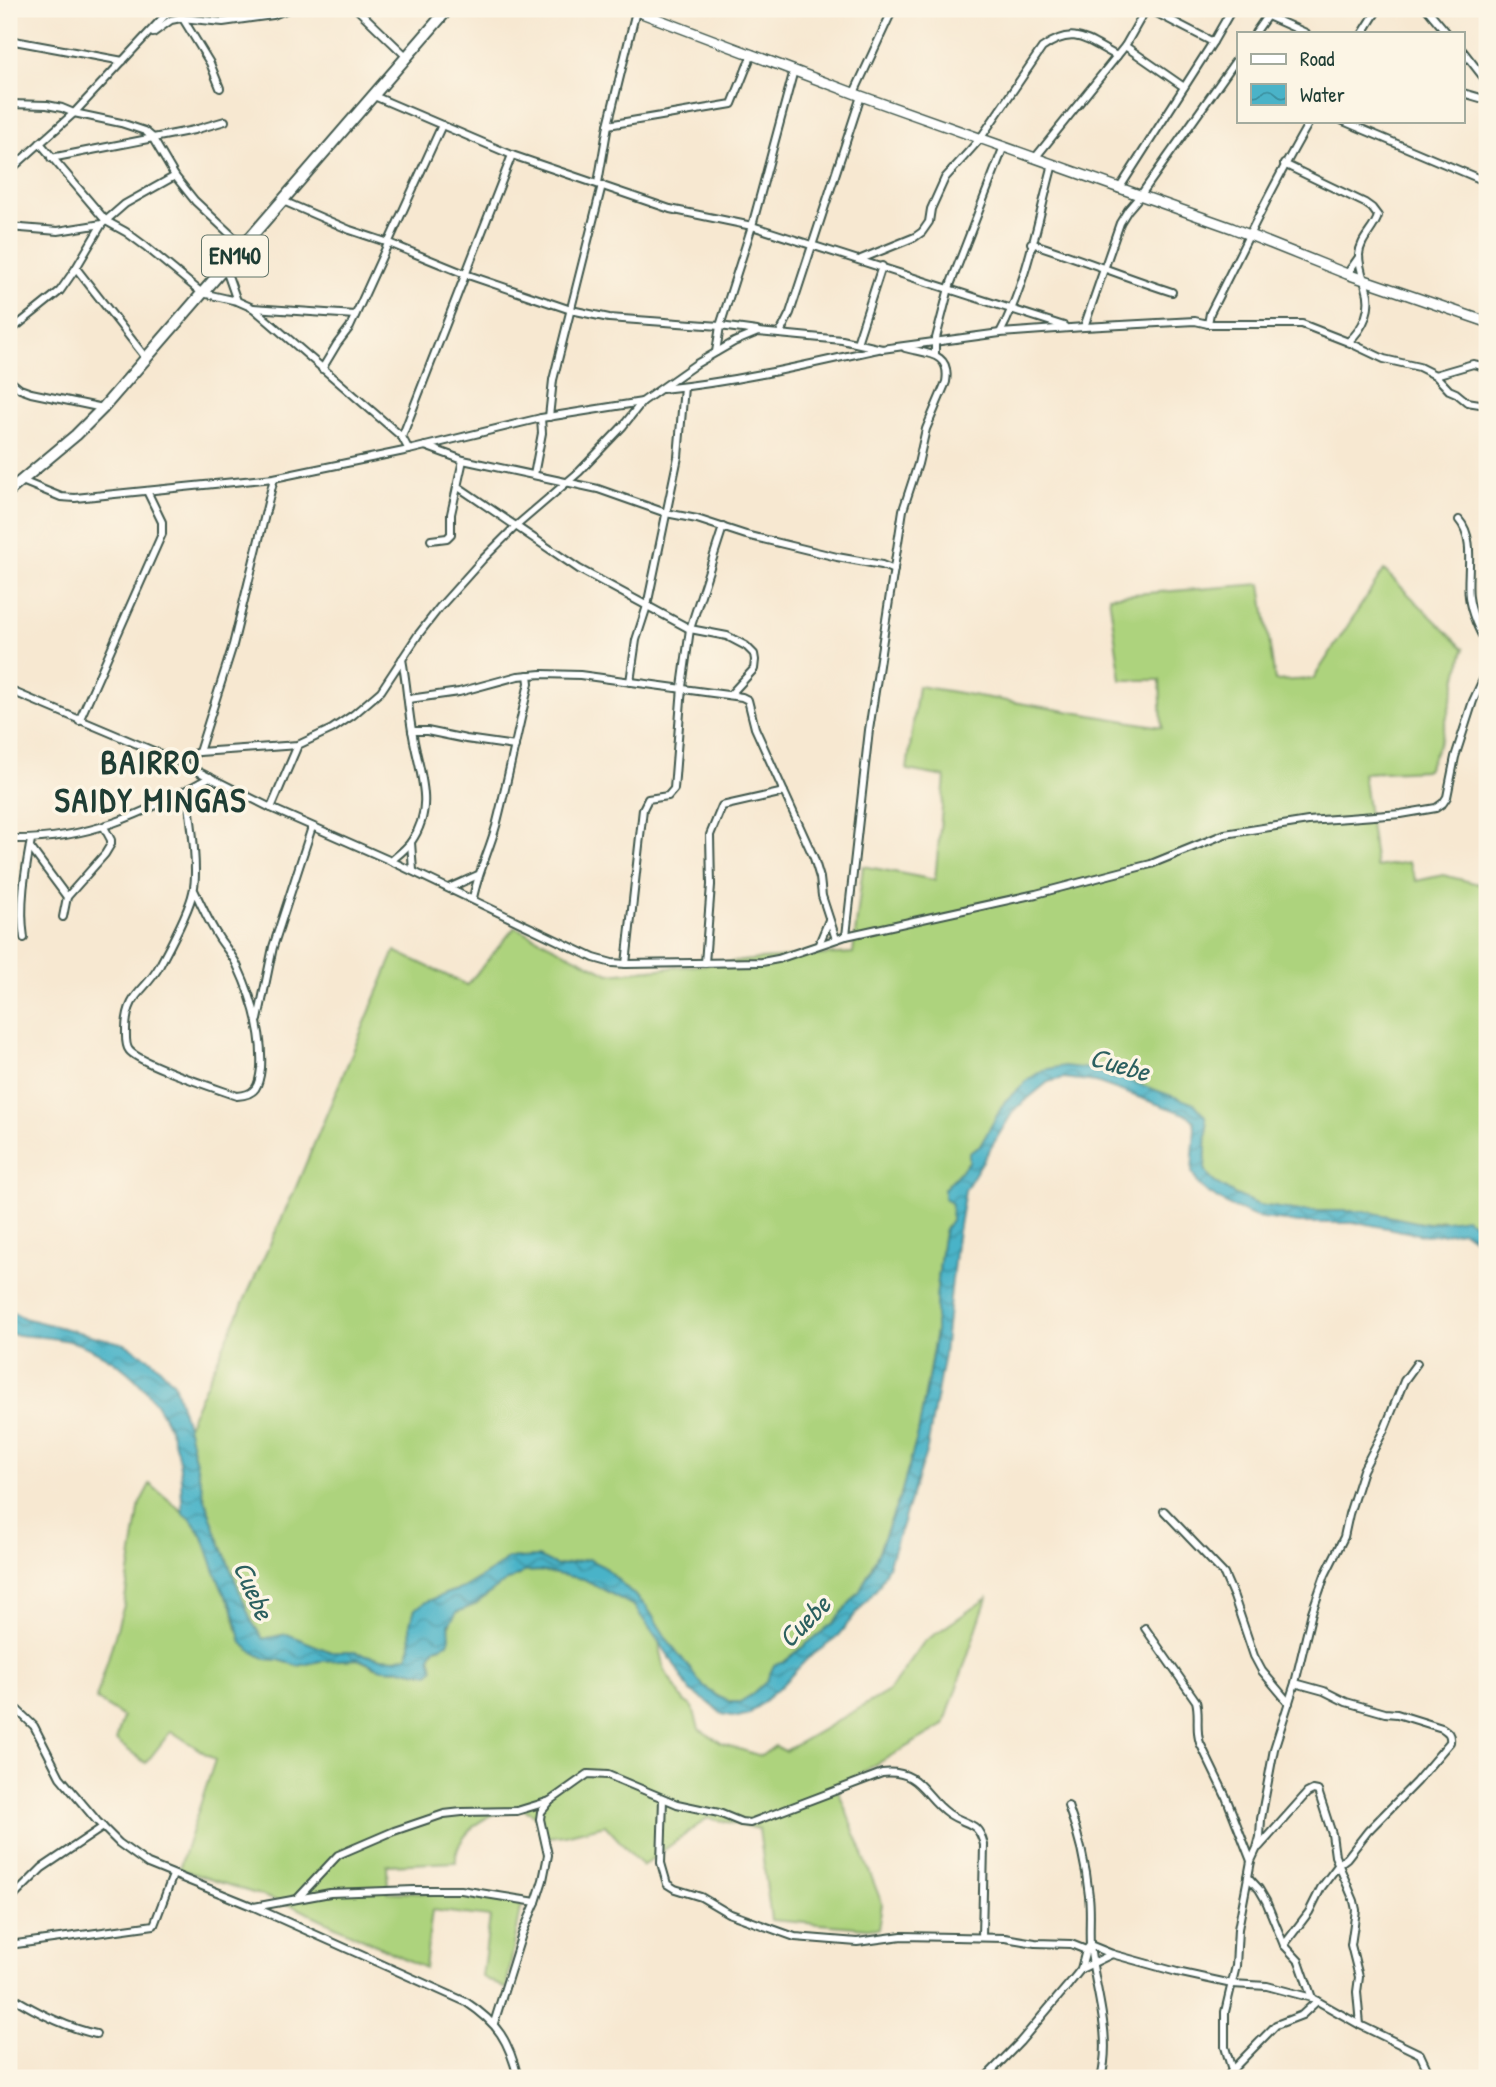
<svg xmlns="http://www.w3.org/2000/svg" width="1496" height="2087" font-family="'Patrick Hand',sans-serif">
  <style>
    .grass { fill: #add37d; stroke: #668858; stroke-width: 2 }
    .water { fill: url(#water-waves); stroke: #34787e; stroke-width: 2 }
    .lines { fill: none; stroke-linecap: round; stroke-linejoin: round }
    .street-casing { stroke: #3f574c; stroke-width: 10 }
    .secondary-casing { stroke: #3f574c; stroke-width: 12 }
    .primary-casing { stroke: #3f574c; stroke-width: 14 }
    .street { stroke: #fff; stroke-width: 6 }
    .secondary { stroke: #fff; stroke-width: 9 }
    .primary { stroke: #fff; stroke-width: 10 }
    .labels { text-anchor: middle; stroke-width: 7; stroke-linejoin: round; paint-order: stroke }
    .shield { fill: #fcf5e5; stroke: #617469; stroke-width: 2 }
    .shield-label { font-size: 24px; font-weight: bold; fill: #1f3d34 }
    .water-label { font-size: 28px; font-style: italic; fill: #2c6060; stroke: #fcf5e5 }
    .district-label { font-size: 33px; font-weight: bold; letter-spacing: 2px; fill: #1f3d34; stroke: #fcf5e5 }
  </style>
  <defs>
    <pattern id="water-waves" width="16" height="10" patternUnits="userSpaceOnUse" patternTransform="scale(1.75)"><rect width="16" height="10" fill="#4ab3c8"/><path d="M0 5q4-4 8 0t8 0" fill="none" stroke="#3d93a3"/></pattern>
  </defs>
  <rect width="100%" height="100%" fill="#fcf5e5"/>
  <filter id="ink" filterUnits="userSpaceOnUse"><feTurbulence type="fractalNoise" baseFrequency=".0143" numOctaves="2"/><feDisplacementMap in="SourceGraphic" scale="14" xChannelSelector="R" yChannelSelector="G"/><feConvolveMatrix kernelMatrix="1 2 1 2 8 2 1 2 1" color-interpolation-filters="sRGB"/></filter>
  <filter id="wash" filterUnits="userSpaceOnUse"><feTurbulence type="fractalNoise" baseFrequency=".00686" numOctaves="4" result="noise"/><feDisplacementMap in="SourceGraphic" scale="28" xChannelSelector="R" yChannelSelector="G"/><feGaussianBlur stdDeviation="1.57" result="paint"/><feColorMatrix in="noise" values="0 0 0 0 0 0 0 0 0 0 0 0 0 0 0 0 0 1.4 0 .05"/><feComposite in="paint" operator="in"/></filter>
  <g filter="url(#wash)">
    <rect width="100%" height="100%" fill="#f7e8d1"/>
    <g class="grass">
      <path d="M1384,570l80,79 -23,91 -14,30 -64,3 13,94 33,-5 7,19 27,-6 44,11v346l-47,-12 -14,4 -62,-13h-64l-41,-6 -23,-10 -22,-13 -5,-5 -4,-8 2,-42 -2,-11 -141,-50 -75,65 -9,15 -11,7v9l-25,27 8,15v7l-1,9 -6,9 -3,14 -6,56v32l-18,103 -17,60 -24,62 -17,35 -27,32 -49,39 -10,4 -8,16 -13,12 -13,8h-10l-11,-5 -15,-10 -37,-48 -21,-33 -42,-39 -16,-8 -31,7 -19,-9 -31,2 -8,7 -36,22 -18,6 -35,30 1,22 -4,10 -11,3 -18,-1 -24,-6h-23l-44,-18 -24,5 -11,-17 -35,-87 -13,-39 -17,-70 109,-239 99,-236 72,34 48,-58 94,47 152,-15 92,-6 10,-87 72,14 10,-103 -38,-7 11,-84 244,41 -2,-47h-39l-12,-84 152,-12 14,97 38,-2z"/>
      <path d="M150,1484l40,34 13,19 12,35 8,19 9,15 5,23 29,30 13,1 19,6 22,-5 38,-2 17,8 18,3 9,-1 22,4 9,-4 -3,-13 5,-8 5,-1 9,-17 2,-11 6,-7 17,-7 25,-19 25,-14 16,-1 44,8 50,27 25,36 6,29 19,30 9,6 6,22 24,15 38,12 14,-10 10,5 104,-60 35,-49 63,-44 -43,127 -107,62 45,117 -4,25 -107,-9 -12,-91 -51,-11 -66,48 -37,-41 -40,10 -17,2 -15,-23 -15,-8c-10,4 -22,6 -32,12 -15,8 -32,27 -30,44l-69,3 1,27 135,5 -17,92 -24,-12 8,-60 -58,-7 -7,58 -132,-62 -114,-37 36,-109 -44,-29 -25,32 -30,-22 7,-24 -27,-18 28,-94 16,-102z"/>
    </g>
    <path class="water" d="M1064,1066l35,4 96,34 10,12 2,11 -2,42 4,8 5,5 22,13 23,10 41,6h64l62,13 40,-6 21,14v12l-7,-1 -17,-12 -36,5 -65,-13h-63l-43,-6 -26,-11 -23,-14 -8,-7 -7,-13 3,-45 -1,-6 -6,-6 -92,-33 -32,-4 -16,4 -34,28 -49,80 -9,53 -12,111 -17,95 -38,115 -10,22 -44,53 -28,20 -28,29 -30,26 -11,3 -16,-3 -14,-12 -18,-11 -19,-32 -37,-53 -50,-27 -44,-8 -16,1 -25,14 -25,19 -17,7 -8,12 1,13 -2,6 -13,5 -5,8 3,13 -4,5 -19,-4 -28,-1 -24,-10 -38,2 -22,5 -19,-6 -13,-1 -15,-8 -9,-8 -10,-37 -9,-15 -8,-19 -12,-35 -13,-19 -7,-4c-2,-17 -1,-36 -4,-53 -11,-58 -51,-101 -106,-119 -21,-6 -43,-5 -64,-8v-24l15,8 101,26 28,17 21,22 13,43 17,70 13,39 35,87 11,17 24,-5 44,18h23l24,6 18,1 11,-3 4,-10 -1,-23 5,-14 11,-7 19,-8 18,-6 36,-22 8,-7 31,-2 19,9 31,-7 16,8 42,39 21,33 37,48 15,10 11,5h10l13,-8 13,-12 8,-17 10,-3 49,-39 27,-32 17,-35 24,-62 17,-60 12,-66 6,-37v-32l6,-56 3,-14 6,-9 1,-16 -8,-7v-8l25,-27v-9l11,-7 25,-45 24,-22 14,-9z"/>
  </g>
  <g filter="url(#ink)">
    <g class="lines">
      <defs>
        <g id="street">
          <path d="M177,9l33,54 10,25"/>
          <path d="M357,9l50,48"/>
          <path d="M1149,9l64,33"/>
          <path d="M1252,9l54,24"/>
          <path d="M1427,9l20,24"/>
          <path d="M153,33l18,-13 10,-2 42,4 50,-7 15,-6"/>
          <path d="M1255,33l12,-17"/>
          <path d="M1363,33l15,-24"/>
          <path d="M9,40l114,21"/>
          <path d="M1125,46l59,41"/>
          <path d="M1463,51l24,31"/>
          <path d="M854,93l39,-84"/>
          <path d="M1463,93l24,7"/>
          <path d="M374,96l138,59 158,54 82,17 312,100"/>
          <path d="M9,104l38,1 15,3 12,5 47,10 24,8 7,6 23,39 20,25 49,46"/>
          <path d="M1343,121l144,61"/>
          <path d="M608,125l124,-21 20,-50"/>
          <path d="M40,143l66,78 20,11 19,14 57,47 35,8 16,7 149,129 7,13"/>
          <path d="M51,158l143,-28 31,-9"/>
          <path d="M1035,158l90,-112 21,-37"/>
          <path d="M1284,164l81,39 7,5 6,8c-4,14 -18,23 -19,39 0,11 4,22 7,32 7,21 -2,41 -18,55"/>
          <path d="M9,171l65,-58 97,-104"/>
          <path d="M598,183l10,-58 28,-114"/>
          <path d="M1119,189l94,-147 19,-33"/>
          <path d="M283,201l67,29 39,13 76,31 106,36 38,8 111,8 37,5"/>
          <path d="M9,227l49,4 44,-7"/>
          <path d="M1031,243c48,15 94,34 141,49"/>
          <path d="M861,259l54,-22 7,-5 7,-10 2,-13 14,-31 35,-39 62,-91c32,-23 44,-8 75,8"/>
          <path d="M225,267l12,34"/>
          <path d="M76,268l70,90"/>
          <path d="M1347,274l12,-17"/>
          <path d="M253,308l102,7"/>
          <path d="M1208,324l2,-11c33,-64 63,-130 100,-192"/>
          <path d="M1084,327l111,-6 13,3h94l46,18 36,17 35,8 16,8 14,15 7,3 11,9 19,3"/>
          <path d="M9,332l51,-41 16,-23 26,-44 23,-20 50,-28"/>
          <path d="M780,333l10,-20 71,-217"/>
          <path d="M1000,333c27,-50 38,-114 53,-169"/>
          <path d="M857,343l25,-77"/>
          <path d="M716,352l4,-26 32,-100 42,-156"/>
          <path d="M935,355v-13l14,-54 55,-142"/>
          <path d="M1486,367l1,43"/>
          <path d="M322,369l15,-25 13,-17 92,-202"/>
          <path d="M1435,375l38,-11 14,3"/>
          <path d="M9,380l11,9 11,4 72,15"/>
          <path d="M662,389c72,-7 145,-24 216,-40"/>
          <path d="M549,417l4,-37 49,-195"/>
          <path d="M402,437l110,-282"/>
          <path d="M425,446l38,14 135,29 68,24 31,6 49,16 91,22 45,8 12,5"/>
          <path d="M534,475l8,-42 -1,-15"/>
          <path d="M22,481l39,16 14,1 199,-20 135,-28 132,-32 101,-16"/>
          <path d="M457,486l122,83 111,60 37,7 19,10 8,8 1,6 -1,9 -24,26"/>
          <path d="M1459,520c17,19 7,53 10,77 2,17 10,33 18,48"/>
          <path d="M431,540l16,-2 4,-4v-20l12,-54"/>
          <path d="M630,682l6,-42 11,-34 31,-149 6,-70"/>
          <path d="M9,690l166,70 96,48 120,53 203,97 18,5 14,1 136,-2 16,-3 68,-23 190,-42 99,-26 16,-4 74,-30 83,-13 93,-7 35,-6 7,-5 4,-6 8,-40 18,-56 14,-30"/>
          <path d="M409,699l50,-7 59,-16 24,-2 38,1 162,22 6,3 7,28 59,130 6,20 2,18 14,43"/>
          <path d="M79,721l83,-187v-12l-15,-31"/>
          <path d="M412,731h15l39,8 49,7"/>
          <path d="M199,752l34,-107 41,-167"/>
          <path d="M175,760l24,-8 99,-7 34,-16 21,-14 28,-24 37,-56 21,-27 43,-48 34,-34 63,-54 44,-46 19,-24 54,-38 38,-22 24,-10 84,8 40,9 118,-16 84,-6 36,-104 8,-13 12,-14 99,-140"/>
          <path d="M187,790c3,24 12,80 6,102 -4,20 -23,54 -33,73 -14,27 -33,27 -34,64 0,6 -1,16 3,21 10,14 89,39 108,46 19,-1 22,-10 24,-28 2,-35 -9,-71 -24,-103 -5,-10 -12,-18 -18,-27 -10,-15 -17,-32 -25,-48"/>
          <path d="M271,808l27,-63"/>
          <path d="M9,839c77,2 136,-25 201,-62"/>
          <path d="M411,842l2,29"/>
          <path d="M30,847l37,50"/>
          <path d="M391,861c7,-6 15,-12 20,-19 25,-35 8,-70 2,-106 -5,-25 -6,-51 -11,-77"/>
          <path d="M449,888l29,-13"/>
          <path d="M473,898c5,-25 16,-47 23,-72 12,-47 22,-96 33,-143l-1,-8"/>
          <path d="M63,917l4,-20 38,-43 6,-10v-4l-7,-13"/>
          <path d="M846,936l23,-206 34,-220 15,-46 8,-35 20,-47c5,-30 -19,-28 -41,-34"/>
          <path d="M24,938c-5,-33 1,-66 7,-98"/>
          <path d="M819,944l10,-24"/>
          <path d="M705,963l6,-78 -1,-50 12,-29 62,-14"/>
          <path d="M626,964l17,-155 5,-10 20,-3 6,-7 8,-102 8,-58 33,-102"/>
          <path d="M258,1020l15,-73 39,-120"/>
          <path d="M1164,1511l60,63 10,23 20,59 8,15 27,32"/>
          <path d="M1145,1628l51,73c4,14 -1,28 4,42l26,54 25,64"/>
          <path d="M9,1702l25,24 26,51 37,44 22,22 29,21 106,43 212,95c32,21 43,39 52,76"/>
          <path d="M663,1799l-2,64 6,21 8,5 26,8 27,16 67,24 62,5 45,-6 103,2 30,5 36,1 15,6"/>
          <path d="M1068,1806c11,29 18,59 21,90 2,16 0,32 1,48 4,44 23,90 11,134"/>
          <path d="M1259,1847l48,-54 6,-3 5,1 14,43 3,22 19,45 2,9 -5,35 8,32 -2,15 3,33"/>
          <path d="M1248,1877l11,12 7,12 18,44 15,16 13,37"/>
          <path d="M298,1898l40,-43 56,-24 50,-17 18,-2 55,-1 33,-10"/>
          <path d="M9,1901l33,-33 61,-41"/>
          <path d="M254,1907l76,-14 84,-3h47l75,12"/>
          <path d="M9,1945l145,-20 19,-50"/>
          <path d="M1284,1945l25,-33 12,-24 18,-24 8,-6 21,-27 48,-49 34,-40c1,-8 -2,-10 -8,-14l-45,-14 -12,-1 -39,-11 -22,-11 -29,-8"/>
          <path d="M1081,1969l31,-15"/>
          <path d="M9,1995c27,17 55,32 87,39"/>
          <path d="M494,2023l28,-89 14,-32 7,-22 5,-25 -8,-36 1,-7 9,-11 38,-27 20,1 69,29 42,9 22,9 9,1 132,-50c39,-4 41,23 67,41 18,12 29,6 35,31l-2,92"/>
          <path d="M1232,2070l-7,-23v-35l11,-46 2,-37 10,-52 3,-16 6,-13 3,-11 1,-18 13,-70 21,-66 17,-71 13,-37 19,-38 5,-23 14,-44 22,-42 19,-47 13,-18"/>
          <path d="M985,2078l35,-36 49,-58 12,-15 5,-19 4,-5 22,9 65,18 55,12 35,2 45,12 48,27 60,29 11,24"/>
          <path d="M1227,2078l5,-8 44,-45 26,-10 15,-14"/>
        </g>
        <path id="secondary" d="M631,9l230,87 371,132 115,46 140,48"/>
        <path id="primary" d="M9,491l67,-56 27,-27 345,-399"/>
      </defs>
      <use href="#street" class="street-casing"/>
      <use href="#secondary" class="secondary-casing"/>
      <use href="#primary" class="primary-casing"/>
      <use href="#street" class="street"/>
      <use href="#secondary" class="secondary"/>
      <use href="#primary" class="primary"/>
    </g>
  </g>
  <g class="labels">
    <rect class="shield" x="202" y="235.5" width="66" height="41" rx="5"/>
    <g class="shield-label">
      <text x="235" y="264">EN140</text>
    </g>
    <g class="water-label">
      <text transform="translate(1120 1064) rotate(16)" y="10">Cuebe</text>
      <text transform="translate(254 1590) rotate(66)" y="10">Cuebe</text>
      <text transform="translate(804 1621) rotate(-45)" y="10">Cuebe</text>
    </g>
    <g class="district-label">
      <text x="151" y="774">BAIRRO<tspan x="151" dy="38">SAIDY MINGAS</tspan></text>
    </g>
  </g>
  <rect width="1496" height="2087" fill="none" stroke="#fcf5e5" stroke-width="35"/>
  <rect x="1237" y="32" width="228" height="91" fill="#fcf5e5" stroke="#a4ab9e" stroke-width="2"/>
  <rect x="1251" y="54" width="35" height="10" fill="#ffffff" stroke="#a4ab9e" stroke-width="2"/>
  <text x="1300" y="66" font-size="21" fill="#1f3d34">Road</text>
  <rect x="1251" y="84" width="35" height="21" fill="url(#water-waves)" stroke="#a4ab9e" stroke-width="2"/>
  <text x="1300" y="102" font-size="21" fill="#1f3d34">Water</text>
</svg>
